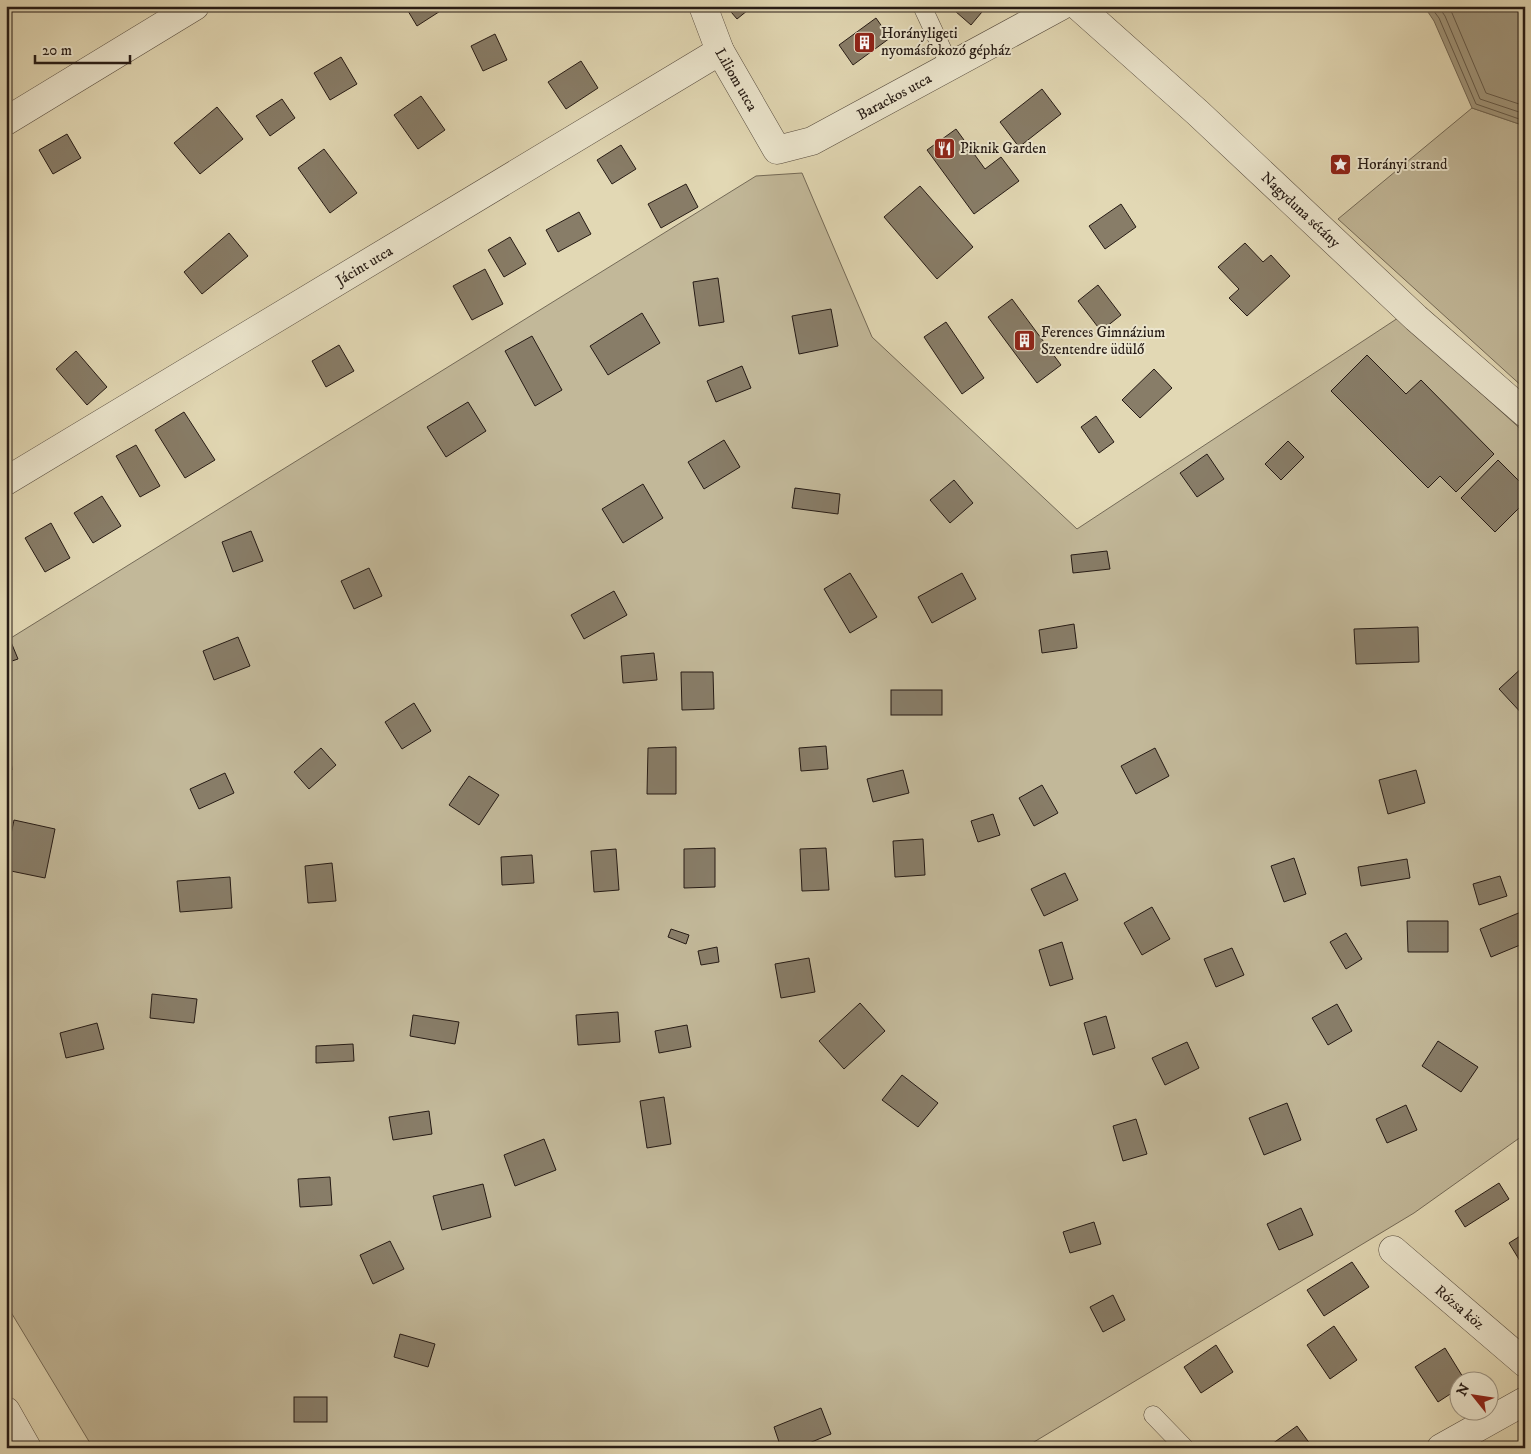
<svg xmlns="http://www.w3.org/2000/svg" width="1531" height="1454" font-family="'IM FELL DW Pica',serif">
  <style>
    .green { fill: #c2b899; stroke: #746a57 }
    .water { fill: #a2987e; stroke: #706654 }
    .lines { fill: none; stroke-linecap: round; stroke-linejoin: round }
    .shore { stroke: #645a4a; stroke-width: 1 }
    .building { fill: #887d68; stroke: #261b15 }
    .service-casing { stroke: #554a3d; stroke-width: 19 }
    .minor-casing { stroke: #554a3d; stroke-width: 29 }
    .service { stroke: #ece6ce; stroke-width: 18 }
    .minor { stroke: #ece6ce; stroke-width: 28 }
    .labels { text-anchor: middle; stroke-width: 4; stroke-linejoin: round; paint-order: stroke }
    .poi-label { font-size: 15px; fill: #261b15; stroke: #ece6ce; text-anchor: start }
    .street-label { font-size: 15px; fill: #261b15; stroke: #ece6ce }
  </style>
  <rect width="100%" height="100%" fill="#e2d8b4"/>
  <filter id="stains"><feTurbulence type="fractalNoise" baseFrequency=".004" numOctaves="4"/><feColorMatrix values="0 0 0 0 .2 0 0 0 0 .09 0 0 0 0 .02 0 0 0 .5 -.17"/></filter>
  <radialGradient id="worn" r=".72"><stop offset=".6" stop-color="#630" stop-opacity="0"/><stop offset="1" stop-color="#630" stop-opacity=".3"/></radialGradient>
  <g class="green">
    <path d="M1472,108l53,18v263l-187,-170z"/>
    <path d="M802,173l70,164 205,192 321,-211 127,115v701l-111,79 -390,235h-931l-87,-144v-663l750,-465z"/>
  </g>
  <path class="water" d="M1424,6h101v120l-53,-18 -38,-87z"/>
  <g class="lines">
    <g class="shore">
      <path d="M1430,6l9,12 37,86 49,17"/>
      <path d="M1438,6l7,10 35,83 45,15"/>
      <path d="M1447,6l5,7 34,80 39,13"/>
    </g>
  </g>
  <g class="building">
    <path d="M405,6h39l1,2 -28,18z"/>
    <path d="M726,6h27l-16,13z"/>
    <path d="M959,6h28l-16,19 -16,-14z"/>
    <path d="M876,18l14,20 -37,27 -14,-20z"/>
    <path d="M495,34l12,26 -24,11 -12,-25z"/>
    <path d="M341,57l16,27 -27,16 -16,-27z"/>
    <path d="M581,61l17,27 -32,21 -18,-27z"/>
    <path d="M1042,89l19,25 -42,33 -19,-25z"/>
    <path d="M421,96l24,34 -27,19 -24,-34z"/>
    <path d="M282,99l13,19 -25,18 -14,-20z"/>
    <path d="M217,107l26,32 -43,35 -26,-31z"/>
    <path d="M956,129l29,40 16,-12 18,24 -45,33 -47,-64z"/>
    <path d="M67,134l14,24 -28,16 -14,-24z"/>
    <path d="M621,145l15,24 -24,15 -15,-24z"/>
    <path d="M324,149l33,44 -27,20 -32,-45z"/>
    <path d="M686,184l12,23 -37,21 -13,-24z"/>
    <path d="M920,186l53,61 -36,32 -53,-62z"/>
    <path d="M1121,204l15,23 -31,22 -16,-23z"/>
    <path d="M579,212l12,22 -33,18 -12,-22z"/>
    <path d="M229,233l19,23 -46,38 -18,-22z"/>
    <path d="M510,237l16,27 -22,13 -16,-27z"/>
    <path d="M1245,243l18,19 8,-7 19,21 -43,40 -18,-18 10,-9 -21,-22z"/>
    <path d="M485,269l18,35 -31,16 -19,-34z"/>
    <path d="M718,278l6,44 -25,4 -6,-44z"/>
    <path d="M1098,285l23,30 -20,16 -23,-30z"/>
    <path d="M1012,299l49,66 -24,18 -49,-66z"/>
    <path d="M831,309l7,37 -39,8 -7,-38z"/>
    <path d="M642,313l18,30 -52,32 -18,-29z"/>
    <path d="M946,322l38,56 -22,16 -38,-57z"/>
    <path d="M532,336l30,54 -27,16 -30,-55z"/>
    <path d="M339,345l15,26 -28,16 -14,-26z"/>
    <path d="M76,351l31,36 -20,18 -31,-36z"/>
    <path d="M1367,355l39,39 15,-14 73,74 -38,38 -16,-16 -12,12 -97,-97z"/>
    <path d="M742,366l9,22 -35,14 -9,-21z"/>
    <path d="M1154,369l18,19 -32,30 -18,-18z"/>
    <path d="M468,402l18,29 -40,26 -19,-30z"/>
    <path d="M184,412l31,48 -30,18 -30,-48z"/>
    <path d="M1096,416l18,26 -15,11 -18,-26z"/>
    <path d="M724,440l16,27 -36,22 -16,-27z"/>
    <path d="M1288,441l16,16 -23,23 -16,-16z"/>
    <path d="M136,445l24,41 -20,11 -24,-41z"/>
    <path d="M1207,454l17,25 -27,18 -17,-24z"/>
    <path d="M1498,460l27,27v15l-30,30 -34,-34z"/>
    <path d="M954,480l19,23 -23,20 -20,-23z"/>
    <path d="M643,484l20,34 -40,25 -21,-34z"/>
    <path d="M795,488l45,6 -2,20 -46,-6z"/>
    <path d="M102,496l19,30 -28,17 -19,-30z"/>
    <path d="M51,523l19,35 -25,14 -20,-34z"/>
    <path d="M251,531l12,30 -30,11 -11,-30z"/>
    <path d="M1107,551l3,18 -37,4 -2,-18z"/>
    <path d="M369,568l13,28 -28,13 -13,-28z"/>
    <path d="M850,573l27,44 -27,16 -26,-44z"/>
    <path d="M962,573l14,26 -44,24 -14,-26z"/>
    <path d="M614,591l13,24 -43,24 -13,-24z"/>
    <path d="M1074,624l3,24 -35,5 -3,-23z"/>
    <path d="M1418,627l1,35 -63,2 -2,-35z"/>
    <path d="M6,630l12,29 -12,4z"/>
    <path d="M238,637l12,29 -36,14 -11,-29z"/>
    <path d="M654,653l3,27 -34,3 -2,-27z"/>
    <path d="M1525,665v52l-26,-28z"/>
    <path d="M681,672h32l1,37 -32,1z"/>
    <rect x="891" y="690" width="51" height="25"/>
    <path d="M414,703l17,28 -29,18 -17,-27z"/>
    <path d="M8,729l4,41h-6v-40z"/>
    <path d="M826,746l2,23 -27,2 -2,-23z"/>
    <path d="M676,747v47h-29l1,-46z"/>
    <path d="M321,748l15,17 -27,24 -15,-17z"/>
    <path d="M1155,748l14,28 -33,18 -15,-28z"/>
    <path d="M903,770l6,23 -36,9 -6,-23z"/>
    <path d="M1416,770l9,33 -37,11 -9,-34z"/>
    <path d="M225,773l9,20 -35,16 -9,-20z"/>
    <path d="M469,776l30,19 -20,30 -30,-20z"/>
    <path d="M1042,785l16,28 -24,13 -15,-28z"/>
    <path d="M993,814l7,21 -22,7 -7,-21z"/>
    <path d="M14,820l41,9 -10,49 -39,-8v-12z"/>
    <path d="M923,839l2,36 -30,2 -2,-36z"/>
    <path d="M715,848v39l-31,1v-39z"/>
    <path d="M826,848l3,42 -27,1 -2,-42z"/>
    <path d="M616,849l3,41 -25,2 -3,-41z"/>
    <path d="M532,855l2,28 -32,2 -1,-28z"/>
    <path d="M1294,858l12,36 -22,8 -13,-36z"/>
    <path d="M1407,859l3,19 -49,8 -3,-19z"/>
    <path d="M332,863l4,38 -28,2 -3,-37z"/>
    <path d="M1065,873l13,27 -34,16 -13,-27z"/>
    <path d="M1500,876l7,20 -28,9 -6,-21z"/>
    <path d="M230,877l2,31 -52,4 -3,-31z"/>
    <path d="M1152,907l18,32 -28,16 -18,-32z"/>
    <path d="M1521,912l4,11v20l-34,14 -11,-28z"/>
    <path d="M1407,921h41v31h-40z"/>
    <path d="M671,929l18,6 -3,9 -18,-7z"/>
    <path d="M1346,933l16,26 -16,10 -16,-27z"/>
    <path d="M1062,942l11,37 -23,7 -11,-36z"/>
    <path d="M717,947l2,15 -18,3 -3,-14z"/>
    <path d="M1232,948l12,27 -28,12 -12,-28z"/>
    <path d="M809,958l6,34 -34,6 -6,-34z"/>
    <path d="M152,994l45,5 -3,24 -44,-5z"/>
    <path d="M860,1003l25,28 -41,38 -25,-28z"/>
    <path d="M1337,1004l15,27 -24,14 -16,-27z"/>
    <path d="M618,1012l2,30 -42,3 -2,-30z"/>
    <path d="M413,1015l46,7 -4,22 -45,-8z"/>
    <path d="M1106,1016l9,32 -22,7 -9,-32z"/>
    <path d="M97,1023l7,26 -38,9 -6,-25z"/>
    <path d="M687,1025l4,22 -32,6 -4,-22z"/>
    <path d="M1438,1041l40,26 -17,25 -39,-26z"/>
    <path d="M1187,1042l12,26 -34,17 -13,-27z"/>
    <path d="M353,1044l1,17 -38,2v-17z"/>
    <path d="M902,1075l36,28 -20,24 -36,-27z"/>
    <path d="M664,1097l7,47 -24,4 -7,-47z"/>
    <path d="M1287,1103l14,37 -37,15 -15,-37z"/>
    <path d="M1406,1105l11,25 -30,13 -11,-24z"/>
    <path d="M429,1111l3,23 -39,6 -4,-23z"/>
    <path d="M1136,1119l11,35 -24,7 -10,-35z"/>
    <path d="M544,1139l12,31 -41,16 -11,-31z"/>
    <path d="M330,1177l2,28 -32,2 -2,-28z"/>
    <path d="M1499,1183l10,16 -44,28 -10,-16z"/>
    <path d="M483,1184l8,33 -49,13 -9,-34z"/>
    <path d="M1301,1208l12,27 -34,15 -12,-26z"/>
    <path d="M1094,1222l7,22 -31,9 -7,-21z"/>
    <path d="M1525,1233v25l-5,3 -11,-18z"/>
    <path d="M390,1241l14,28 -31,15 -13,-29z"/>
    <path d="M1352,1262l17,25 -45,29 -17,-26z"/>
    <path d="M1113,1295l12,25 -22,12 -13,-25z"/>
    <path d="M1334,1326l23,34 -27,19 -23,-34z"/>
    <path d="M400,1334l35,10 -7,23 -34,-10z"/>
    <path d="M1216,1345l17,27 -32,21 -17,-26z"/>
    <path d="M1445,1348l21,34h-8v7l-20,13 -23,-35z"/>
    <rect x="294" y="1397" width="33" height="25"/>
    <path d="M821,1408l10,26 -34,14h-16l-7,-21z"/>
    <path d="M1297,1426l16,22h-38l-3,-4z"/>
  </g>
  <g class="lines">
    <defs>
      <g id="service">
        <path d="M922,6l28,60"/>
        <path d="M1153,1415l32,33"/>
      </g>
      <g id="minor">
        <path id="s1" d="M703,6l17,45 57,99 35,-9 249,-135"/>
        <path id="s2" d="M1078,6l120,107 218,205 109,95"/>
        <path d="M6,121l189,-115"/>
        <path id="s3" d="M6,481l714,-430"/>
        <path id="s4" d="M1393,1250l132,113"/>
        <path d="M6,1411l21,37"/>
        <path d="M1441,1448l84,-47"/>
      </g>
    </defs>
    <use href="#service" class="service-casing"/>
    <use href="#minor" class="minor-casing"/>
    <use href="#service" class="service"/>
    <use href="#minor" class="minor"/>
  </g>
  <defs>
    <symbol id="building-square" viewBox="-11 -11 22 22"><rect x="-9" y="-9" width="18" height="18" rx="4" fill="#8f2418" stroke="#ece6ce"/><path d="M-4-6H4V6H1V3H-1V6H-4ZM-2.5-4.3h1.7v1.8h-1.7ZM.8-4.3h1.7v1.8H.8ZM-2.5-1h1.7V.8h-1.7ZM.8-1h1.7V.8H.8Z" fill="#fff"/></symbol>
    <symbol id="restaurant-square" viewBox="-11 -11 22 22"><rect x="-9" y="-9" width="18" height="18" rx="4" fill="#8f2418" stroke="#ece6ce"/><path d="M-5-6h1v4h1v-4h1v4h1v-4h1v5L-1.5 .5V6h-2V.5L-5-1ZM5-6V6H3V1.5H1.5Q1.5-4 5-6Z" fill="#fff"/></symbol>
    <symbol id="sight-square" viewBox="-11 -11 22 22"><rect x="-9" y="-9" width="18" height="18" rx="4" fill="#8f2418" stroke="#ece6ce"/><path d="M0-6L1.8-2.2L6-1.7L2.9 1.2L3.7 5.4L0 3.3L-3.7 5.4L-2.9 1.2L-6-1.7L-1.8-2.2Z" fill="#fff"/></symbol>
  </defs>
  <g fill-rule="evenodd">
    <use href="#building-square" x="852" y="30" width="25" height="25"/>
    <use href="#restaurant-square" x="932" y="136" width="25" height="25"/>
    <use href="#sight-square" x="1328" y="152" width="25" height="25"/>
    <use href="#building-square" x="1012" y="328" width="25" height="25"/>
  </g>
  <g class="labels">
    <g class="poi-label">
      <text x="881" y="38">Horányligeti<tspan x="881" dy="17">nyomásfokozó gépház</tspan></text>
      <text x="960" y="153">Piknik Garden</text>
      <text x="1357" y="169">Horányi strand</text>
      <text x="1041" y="337">Ferences Gimnázium<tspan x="1041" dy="17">Szentendre üdülő</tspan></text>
    </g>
    <g class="street-label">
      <text dy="5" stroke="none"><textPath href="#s1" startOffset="81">Liliom utca</textPath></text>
      <text dy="5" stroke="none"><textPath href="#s1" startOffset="292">Barackos utca</textPath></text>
      <text dy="5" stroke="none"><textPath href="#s2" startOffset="302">Nagyduna sétány</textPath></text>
      <text dy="5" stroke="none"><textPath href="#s3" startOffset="418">Jácint utca</textPath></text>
      <text dy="5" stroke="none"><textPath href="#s4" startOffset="88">Rózsa köz</textPath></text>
    </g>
  </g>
  <rect width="1531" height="1454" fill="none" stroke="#e2d8b4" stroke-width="25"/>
  <rect x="8" y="8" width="1516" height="1439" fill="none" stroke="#261b15" stroke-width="2.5"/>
  <rect x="12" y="12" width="1506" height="1429" fill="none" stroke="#261b15"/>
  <g transform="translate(1474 1396) rotate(300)"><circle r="24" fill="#ece6ce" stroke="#9d9584"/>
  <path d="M0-4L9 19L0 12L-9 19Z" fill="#8f2418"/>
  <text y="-8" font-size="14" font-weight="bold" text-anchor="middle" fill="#261b15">N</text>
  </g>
  <path d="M35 55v8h95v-8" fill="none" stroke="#261b15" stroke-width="2.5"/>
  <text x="42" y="55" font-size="15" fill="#261b15" stroke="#ece6ce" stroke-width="4" paint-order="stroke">20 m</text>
  <rect width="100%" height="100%" filter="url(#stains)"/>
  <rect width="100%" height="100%" fill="url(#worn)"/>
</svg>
